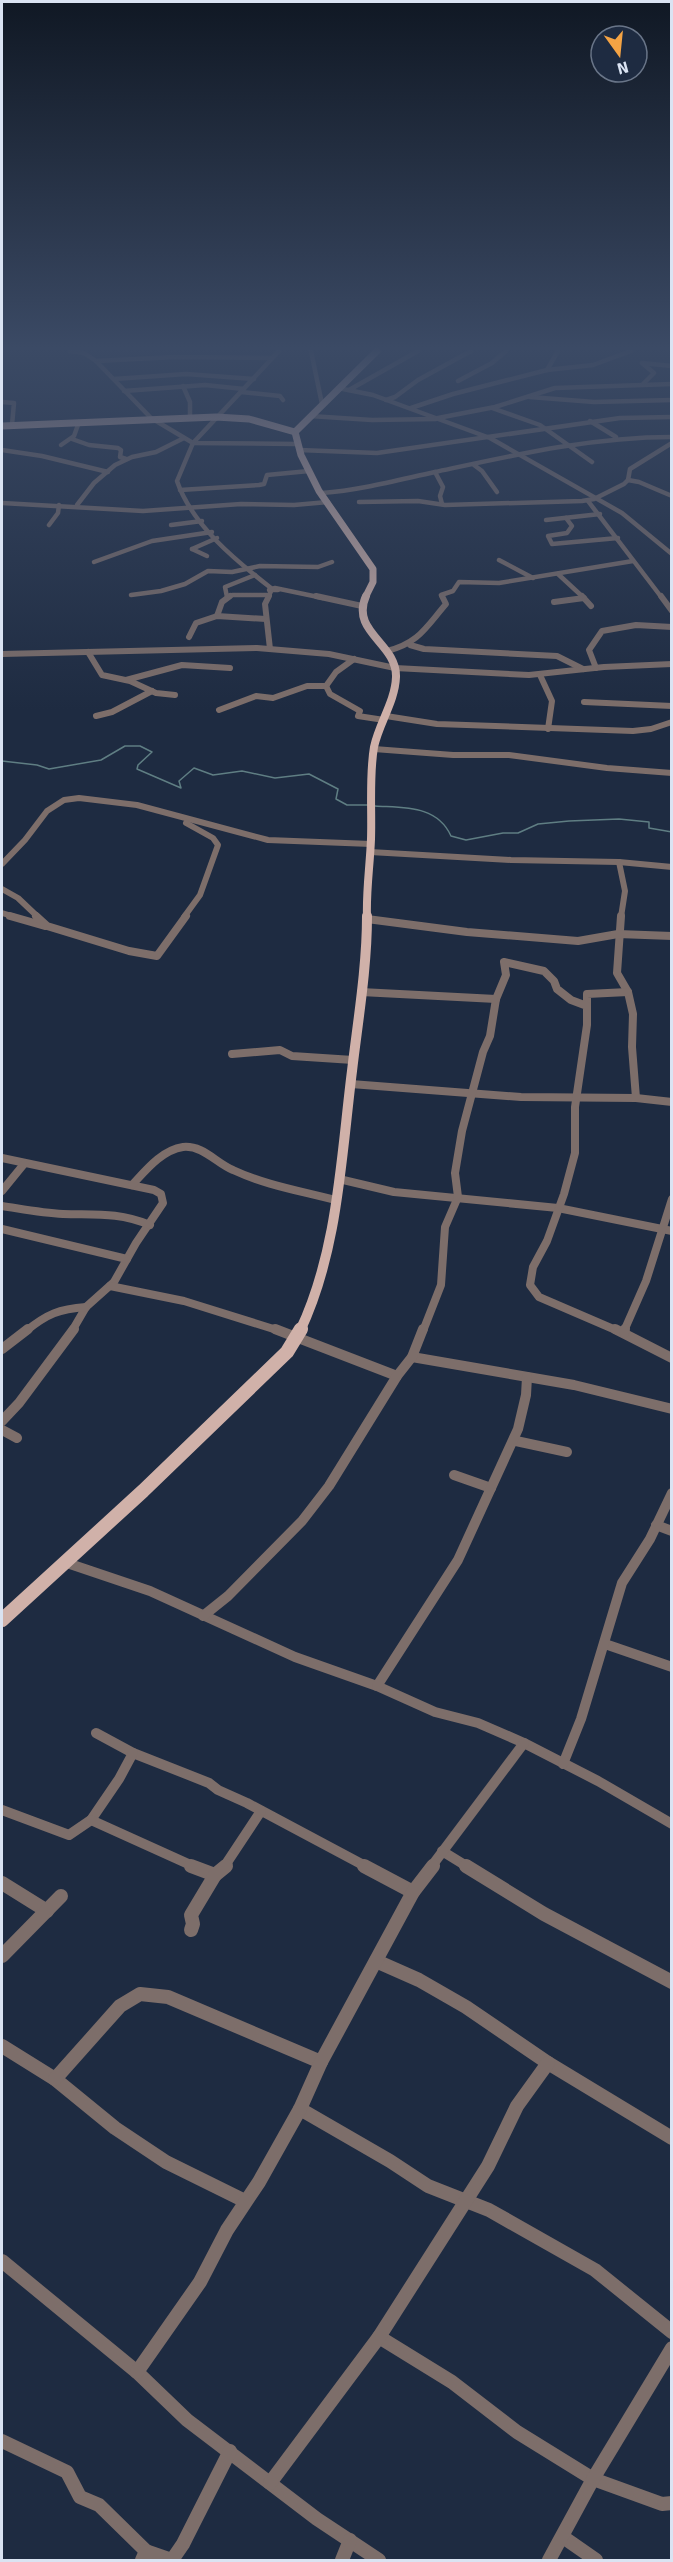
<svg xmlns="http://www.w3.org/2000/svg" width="673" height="2562" font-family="Signika,sans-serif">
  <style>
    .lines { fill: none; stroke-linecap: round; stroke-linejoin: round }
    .stream { stroke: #5f7e83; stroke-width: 1.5 }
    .minor-far4 { stroke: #7d6e6a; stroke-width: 4.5 }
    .minor-far3 { stroke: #7d6e6a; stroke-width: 6 }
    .minor-far2 { stroke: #7d6e6a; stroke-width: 8 }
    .minor-far1 { stroke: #7d6e6a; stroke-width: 10 }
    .minor { stroke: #7d6e6a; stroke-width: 14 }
    .major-far3 { stroke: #d0b1a9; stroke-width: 7 }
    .major-far2 { stroke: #d0b1a9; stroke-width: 8 }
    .major-far1 { stroke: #d0b1a9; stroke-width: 10 }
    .major { stroke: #d0b1a9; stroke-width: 14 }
  </style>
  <rect width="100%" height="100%" fill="#1e2b41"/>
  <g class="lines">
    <g class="stream">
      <path d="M2,761l35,4 12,4 52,-9 24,-14h15l12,6 -14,13 -1,4 44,19 -2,-7 15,-13 19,7 29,-4 33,7 34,-4 29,15 -2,10 11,6h22"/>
      <path d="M375,806c29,2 62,-1 76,30l15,4 37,-7h15l20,-9 31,-3 50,-2 30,3v6l23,4"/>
    </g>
    <g class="minor-far4">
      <path d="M70,351l14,2 12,8 55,57 42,25 104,1"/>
      <path d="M311,351l11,53"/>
      <path d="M96,361l79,-4 96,1"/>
      <path d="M547,370l11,-19"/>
      <path d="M114,379l72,-5 68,5"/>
      <path d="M458,381l34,-18 14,-12"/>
      <path d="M643,384l11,-11 -12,-10 30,3"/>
      <path d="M183,386l7,16v15"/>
      <path d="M338,388l35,7 117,43 132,75 50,41"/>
      <path d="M349,390l69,-39"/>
      <path d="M124,391l81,-6 39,4"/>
      <path d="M241,392l39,4 3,4"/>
      <path d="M530,397l64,5 78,-2"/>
      <path d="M386,400l9,-3 23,-17 53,-29"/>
      <path d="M2,402l12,1 -2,22"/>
      <path d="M411,408l42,-14 94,-24 46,-5 38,-14"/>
      <path d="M492,408l48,17 52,37"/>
      <path d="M310,416l62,4 64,-1"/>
      <path d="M438,418l57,-11 60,-19 117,-4"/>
      <path d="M590,421l26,16"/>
      <path d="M72,439l17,6 29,3 3,2 -1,7 6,2"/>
      <path d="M61,445l13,-9 5,-14"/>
      <path d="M2,450l40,6 66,16"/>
      <path d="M299,450l78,3 243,-35 52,-1"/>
      <path d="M474,465l8,6 15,21"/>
      <path d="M435,472l8,15 -3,9 2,8"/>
      <path d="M628,480l11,2 33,14"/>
      <path d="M180,490l79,-5 5,-1 3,-9 42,-4"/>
      <path d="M322,493c39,-3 76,-13 113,-21 79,-17 156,-35 237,-35"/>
      <path d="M588,501l74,97"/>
      <path d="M359,502l59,-1 27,4 137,-4 12,-2 30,-15 4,-4 2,-11 42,-26"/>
      <path d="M2,503l141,8 98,-7 53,1 34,-3"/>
      <path d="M77,505l17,-22 21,-18 17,-8 24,-5 28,-14"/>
      <path d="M566,518l6,8 -5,7 -19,3 4,8 66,-6"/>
      <path d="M546,520l54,-6"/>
      <path d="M49,525l9,-12 1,-8"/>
      <path d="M171,525l31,-4"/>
      <path d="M192,549l25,-11"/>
      <path d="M192,549l15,7"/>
      <path d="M499,560l34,18"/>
      <path d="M94,562l58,-21 60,-9"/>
      <path d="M558,574l26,24"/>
      <path d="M271,588c-36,-28 -79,-63 -94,-107l16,-38 86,-92"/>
      <path d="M278,590h-9l6,-2 48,10"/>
      <path d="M131,595l30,-4 24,-7 23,-13 24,1 28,-6 58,1 14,-5"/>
      <path d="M227,597l-2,-10 30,-12"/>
      <path d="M228,598l4,-3h36"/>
      <path d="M268,598l3,-7"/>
      <path d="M443,598l-2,-3 12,-4 6,-9 40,1 134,-22"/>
    </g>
    <g class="minor-far3">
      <path d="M269,596l-4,8 5,45"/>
      <path d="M316,596l46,10"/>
      <path d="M582,596l9,10"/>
      <path d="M661,596l11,15"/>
      <path d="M554,602l30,-4"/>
      <path d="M217,616l5,-14 8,-6"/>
      <path d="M189,637l7,-14 21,-7 49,3"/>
      <path d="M410,645l14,4 133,7 26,13"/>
      <path d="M387,651c32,-8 39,-24 59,-47l-4,-8"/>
      <path d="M88,652l14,23 28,6 26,12 19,2"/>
      <path d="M2,654l255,-6 72,6 66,14 134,7 75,-8 68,-3"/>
      <path d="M596,668l-7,-18 13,-19 34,-6 36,2"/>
      <path d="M540,675l12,26 -4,28"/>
      <path d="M126,680l56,-15 48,3"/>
      <path d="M326,686l4,8 30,17 -2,5 26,4"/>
      <path d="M326,686l10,-14 18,-13"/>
      <path d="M584,702l88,4"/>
      <path d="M219,710l37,-14 17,2 34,-12h19"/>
      <path d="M96,716l16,-4 40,-21"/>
      <path d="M386,716l51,8 196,7 18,-2 21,-7"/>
      <path d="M374,749l79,6h56l98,13 65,5"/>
      <path d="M370,852l141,8 108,2 53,5"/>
      <path d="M619,862l6,29 -4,26"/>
      <path d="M2,864l23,-24 22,-29 17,-11 15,-2 58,7 131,35 103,4"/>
      <path d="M2,889l16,9 20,19"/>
      <path d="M2,913l13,4"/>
      <path d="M184,917l16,-22 18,-50 -5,-7 -27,-15"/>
    </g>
    <g class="minor-far2">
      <path d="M10,916l35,10"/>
      <path d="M36,916l11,10 82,25 28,5 29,-40"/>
      <path d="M621,916l-4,57 11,19 5,22 -1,33 4,51"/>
      <path d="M367,919l100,13 111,9 40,-7 54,2"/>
      <path d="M361,992l135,7"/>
      <path d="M587,1006v-12l41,-2"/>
      <path d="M232,1054l48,-4 12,6 61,4"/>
      <path d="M351,1084l170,13 115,1 36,4"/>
      <path d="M2,1158l152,32 7,4 2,9 -27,40 -22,39 -28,25 -14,24"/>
      <path d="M339,1179l55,13 164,16 114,23"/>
      <path d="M132,1185c14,-15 30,-35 51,-38 20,-2 33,16 50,23 32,15 68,21 102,30"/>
      <path d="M2,1191l22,-27"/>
      <path d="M2,1206c20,3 40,7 61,8 33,1 55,-2 87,11"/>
      <path d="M2,1229l125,30"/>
      <path d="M110,1286l74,15 96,30"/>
      <path d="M26,1331c21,-17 33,-22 60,-24"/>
      <path d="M423,1331l18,-46 4,-58 13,-30 -3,-24 7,-42 21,-79 7,-16 6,-37 10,-24 -2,-13 40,9 10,10 3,8 14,11 16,6v19l-12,82v46l-11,41 -17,47 -14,26 -3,18 9,12 79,34"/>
      <path d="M624,1331l22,-50 26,-82"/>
    </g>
    <g class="minor-far1">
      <path d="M275,1329l122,47"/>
      <path d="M615,1329l57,29"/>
      <path d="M624,1333l1,-4"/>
      <path d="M2,1349l26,-20"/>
      <path d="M412,1357l162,28 98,24"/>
      <path d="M2,1421l17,-18 55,-74"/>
      <path d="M2,1430l15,8"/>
      <path d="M516,1441l51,11"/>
      <path d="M454,1475l37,13"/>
      <path d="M656,1525l16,6"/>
      <path d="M64,1562l86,29 145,66 82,29 58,26 43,11 46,20 74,38 74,43"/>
      <path d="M203,1616l25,-20 74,-75 27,-35 68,-110 15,-19 11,-28"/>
      <path d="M605,1644l67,23"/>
      <path d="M377,1686l81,-126 60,-131 8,-34 1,-18"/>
      <path d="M96,1733l37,20 76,30 9,7 29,13 120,64"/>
      <path d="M563,1764l18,-45 41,-136 28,-44 22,-46"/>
      <path d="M2,1810l67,25 22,-15 28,-41 14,-26"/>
      <path d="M91,1820l104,47"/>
      <path d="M442,1851l26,16"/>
      <path d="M224,1867l37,-56"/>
      <path d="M431,1867l93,-124"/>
    </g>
    <g class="minor">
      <path d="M191,1866l24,9"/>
      <path d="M364,1866l49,26"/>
      <path d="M466,1866l78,48 128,68"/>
      <path d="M2,1883l45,28"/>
      <path d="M191,1930l2,-6 -2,-9 24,-40 11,-9"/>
      <path d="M2,1956l59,-60"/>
      <path d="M376,1961l43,19 47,27 82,56 124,75"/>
      <path d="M2,2046l53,33 60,49 51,34 79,39"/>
      <path d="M55,2079l65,-73 20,-12 28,3 153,65"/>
      <path d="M300,2109l90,52 38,25 61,24 106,60 77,62"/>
      <path d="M2,2261l135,111 50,48 130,99 62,41"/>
      <path d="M379,2337l73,45 65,50 76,47 69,25 10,-1"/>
      <path d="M137,2372l63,-90 27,-52 32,-48 41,-73 21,-47 92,-170 20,-26"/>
      <path d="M2,2441l65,31 13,25 19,8 47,46"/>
      <path d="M270,2483l109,-146 109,-171 29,-60 31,-43"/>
      <path d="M563,2537l33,23"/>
      <path d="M142,2560l4,-9 26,9 11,-16 47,-93"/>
      <path d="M342,2560l8,-20"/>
      <path d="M549,2560l44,-81 79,-131"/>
    </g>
    <g class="major-far3">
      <path d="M2,426l214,-9 33,2 46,13"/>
      <path d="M365,598l8,-16v-13l-54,-78 -18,-36 -6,-23 82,-81"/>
    </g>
    <path class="major-far2" d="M366,596c-16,36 31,47 30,81 -1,25 -17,46 -22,70 -5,29 -2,62 -3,92 -1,26 -5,52 -4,78"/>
    <path class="major-far1" d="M300,1331c38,-80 41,-173 52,-260 6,-51 15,-104 15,-155"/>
    <path class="major" d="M2,1620l141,-129 144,-139 14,-23"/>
  </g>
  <linearGradient id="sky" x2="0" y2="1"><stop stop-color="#101824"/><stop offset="0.49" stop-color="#3b4a65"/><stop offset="1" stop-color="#3b4a65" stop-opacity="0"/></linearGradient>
  <rect width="673" height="710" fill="url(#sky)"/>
  <rect width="673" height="2562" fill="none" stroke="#dae3f2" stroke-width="6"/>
  <g transform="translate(619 54) rotate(165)"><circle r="28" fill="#1e2b41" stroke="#697588" stroke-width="1.5"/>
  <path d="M0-4.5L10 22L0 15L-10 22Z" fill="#f4a344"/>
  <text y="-9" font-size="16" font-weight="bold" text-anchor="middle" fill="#dae3f2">N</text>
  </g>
</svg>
